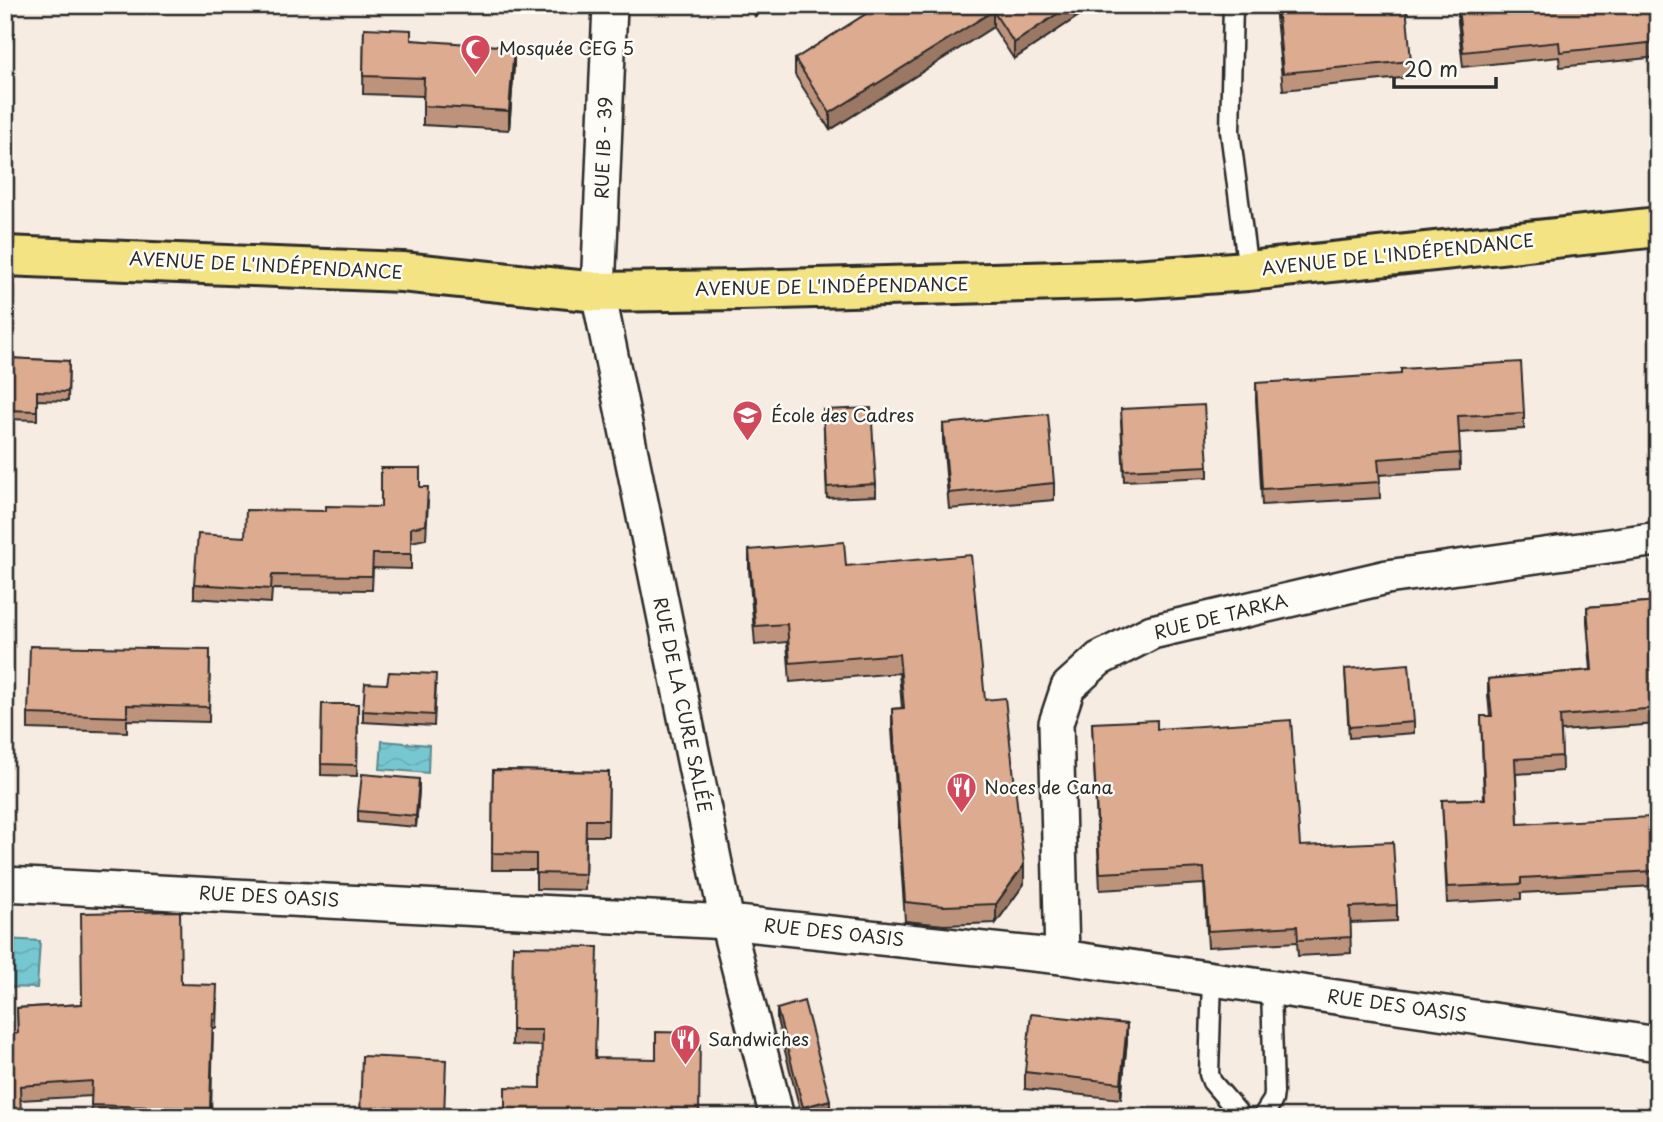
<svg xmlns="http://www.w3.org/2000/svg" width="1663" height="1122" font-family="'Playpen Sans',sans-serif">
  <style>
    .water { fill: url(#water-waves); stroke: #59898f; stroke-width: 2 }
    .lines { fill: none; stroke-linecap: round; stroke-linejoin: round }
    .lane-casing { stroke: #2b2b2b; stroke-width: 23 }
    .street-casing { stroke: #2b2b2b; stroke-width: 38 }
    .highway-casing { stroke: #2b2b2b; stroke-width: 44 }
    .lane { stroke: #fdfcf7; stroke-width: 18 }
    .street { stroke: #fdfcf7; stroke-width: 33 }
    .highway { stroke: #f4e382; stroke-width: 38 }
    .wall { fill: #be937b; stroke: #2b2b2b; stroke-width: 2 }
    .shaded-wall { fill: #9b7864; stroke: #2b2b2b; stroke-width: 2 }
    .building { fill: #ddab8f; stroke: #2b2b2b; stroke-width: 2 }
    .labels { text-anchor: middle; stroke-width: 5; stroke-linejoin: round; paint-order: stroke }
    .poi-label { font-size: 18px; fill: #2b2b2b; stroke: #fdfcf7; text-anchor: start }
    .street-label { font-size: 18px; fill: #2b2b2b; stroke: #fdfcf7 }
  </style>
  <defs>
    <pattern id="water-waves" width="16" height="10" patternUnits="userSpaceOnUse" patternTransform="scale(1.75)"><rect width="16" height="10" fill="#77c7d2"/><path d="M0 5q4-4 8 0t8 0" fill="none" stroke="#67abb4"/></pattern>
  </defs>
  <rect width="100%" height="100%" fill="#f7ece2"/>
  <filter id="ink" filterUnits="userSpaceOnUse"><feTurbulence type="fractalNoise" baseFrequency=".0143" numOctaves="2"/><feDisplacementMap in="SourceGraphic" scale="14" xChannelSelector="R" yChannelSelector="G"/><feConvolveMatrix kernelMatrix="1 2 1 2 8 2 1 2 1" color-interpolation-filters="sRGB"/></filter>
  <g filter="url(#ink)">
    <g class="water">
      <path d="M382,741l47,4 -1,28 -48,-4z"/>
      <path d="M5,939l35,2 -3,47 -32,-1z"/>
    </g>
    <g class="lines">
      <defs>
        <g id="lane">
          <path d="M1233,5l-3,126 18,140"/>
          <path d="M1212,979l-3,95 3,8 30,35"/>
          <path d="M1262,1117l11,-17 1,-8 -3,-104"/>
        </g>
        <g id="street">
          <path d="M610,5l-12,287 129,630 50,195"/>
          <path d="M5,884l722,38 335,35 596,87"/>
          <path d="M1062,957l-6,-234 12,-36 31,-28 53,-27 235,-55 271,-38"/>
        </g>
        <path id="highway" d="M5,256l397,16 196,20 143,-2 392,-11 115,-8 410,-44"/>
      </defs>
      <use href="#lane" class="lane-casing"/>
      <use href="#street" class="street-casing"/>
      <use href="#highway" class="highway-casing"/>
      <use href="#lane" class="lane"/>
      <use href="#street" class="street"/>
      <use href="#highway" class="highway"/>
    </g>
    <g class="wall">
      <path d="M749,5h25l-19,11z"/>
      <path d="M880,5h215l-81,54 -21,-32 -163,103 -35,-55v-16z"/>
      <path d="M1276,5l135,56v16l-128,13 -7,-73z"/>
      <path d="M1658,5v52l-98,10 -1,-10 -96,10 -5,-45v-14z"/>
      <path d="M364,28l150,37 -5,65 -86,-5v-29l-60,-2z"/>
      <path d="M7,358l62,3 -1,40 -31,-1v20l-31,-1z"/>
      <path d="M1256,383l268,30v16l-65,4 1,37 -81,5 1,23 -118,7 -6,-105z"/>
      <path d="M823,410l53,74v12l-49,2z"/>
      <path d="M1121,421l87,45v11l-84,4z"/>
      <path d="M943,424l111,59v17l-105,9 -6,-69z"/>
      <path d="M420,487l8,14 -2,38 -15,3v27l-38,-1 -1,22 -100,-1 -1,14 -77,-5v-14l51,-47 81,-26 55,-4z"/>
      <path d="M749,550l97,16 139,134 39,184 -28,39 -52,2 -39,-4 -13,-193v-19l10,-1 -3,-35 -109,9 -3,-40 -32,3 -6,-76z"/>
      <path d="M1658,601v123l-97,7 1,40 -46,3 2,50 137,47v15l-134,7v6l-74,4 -5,-103 42,-1 -3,-83h9l-2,-21v-16l103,-9 -4,-48v-15z"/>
      <path d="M210,649l-1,73 -82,-2v12l-99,-3v-15z"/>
      <path d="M1345,669l69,53v11l-65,5z"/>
      <path d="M387,684l49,1 -2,41 -71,-4v-11z"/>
      <path d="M322,704h36l-1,72 -36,-1z"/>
      <path d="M1092,723l65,6 143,117 97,59v16l-47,2 1,30 -53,3 -1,-14 -89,5 -4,-63 -104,6z"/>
      <path d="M493,770l116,2 -1,64h-22l-1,54 -49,-1v-19h-44z"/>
      <path d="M419,790l-3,37 -58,-5v-11z"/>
      <path d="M513,946l83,112 103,59 -158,-29 1,-42 -30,-1z"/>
      <path d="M181,984l36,16 -1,28h-3l-2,89h-120l1,-21 -72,4 -3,-92 65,-4z"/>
      <path d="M777,1009l53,102 -23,6h-5l-25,-97z"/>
      <path d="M1127,1040l-6,59 -96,-10v-17z"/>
    </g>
    <g class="shaded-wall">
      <path d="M755,5h19l-19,11z"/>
      <path d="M1070,5h25l-81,54v-16z"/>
      <path d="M993,11v16l-163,103v-17z"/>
      <path d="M514,47v18l-5,65v-19z"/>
      <path d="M419,779v11l-3,37v-11z"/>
      <path d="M1024,865v19l-28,39v-19z"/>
      <path d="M1127,1024v16l-6,59v-16z"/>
      <path d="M830,1100v11l-23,6h-4v-10z"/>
    </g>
    <g class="building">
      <path d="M880,5h190l-56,38 -21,-32 -163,102 -35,-54z"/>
      <path d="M1277,5h129l5,56 -128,12z"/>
      <path d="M1483,5h175v37l-98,10 -1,-10 -96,10 -5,-44z"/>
      <path d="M364,28l47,2v10l103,7 -5,64 -86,-5 1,-28 -61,-2z"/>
      <path d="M7,358l62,3 -1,31 -31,-1v20l-31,-1z"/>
      <path d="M1521,362l3,51 -66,3 2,37 -82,6 2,23 -118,7 -6,-106 145,-9v-5z"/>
      <path d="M1204,405l4,61 -84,4 -3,-61z"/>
      <path d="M871,408l5,76 -49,3 -4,-77z"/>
      <path d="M1048,414l6,69 -105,10 -6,-69z"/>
      <path d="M381,468h39v19h8l-2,38 -15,3v26h-38l-1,22 -100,-1 -1,14 -77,-5 4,-50 47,3 1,-27 80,1v-5l55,1z"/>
      <path d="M844,542l2,24 125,-11 14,145 20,-2 19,167 -28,39 -52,2 -39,-4 -13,-193 12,-1 -5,-54 -109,9 -3,-39 -32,2 -6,-76z"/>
      <path d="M1658,601v107l-98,8 2,40 -47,3 3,65 134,-7 3,54 -134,7v6l-74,3 -5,-87 43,-1 -4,-83h11l-4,-37 104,-9 -5,-63z"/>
      <path d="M30,646l180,3 -1,58 -82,-2v12l-99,-3z"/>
      <path d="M1409,664l5,58 -65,5 -4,-58z"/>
      <path d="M389,672l47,2 -2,41 -71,-4 2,-28 22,1z"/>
      <path d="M322,704h36l-1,61 -36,-1z"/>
      <path d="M1157,720v9l134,-9 9,126 93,-4 4,63 -47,2 1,30 -53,3 -1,-14 -89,5 -4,-63 -104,5 -8,-150z"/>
      <path d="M493,770l116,2 -1,48h-22l-1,54 -49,-1v-19l-44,-1z"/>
      <path d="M362,774l57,5 -3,37 -58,-5z"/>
      <path d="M180,911l1,73 36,1 -1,28h-3l-3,96 -119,-4 1,-24 -72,5 1,31h-16v-84h13l-1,-25 65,-4 -1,-91z"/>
      <path d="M513,946l85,1 -3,111 61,1v-27l44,1 -1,84h-194v-30l36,1 1,-58h-30z"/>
      <path d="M804,1001l26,99 -27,7 -26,-98z"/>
      <path d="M1031,1014l96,10 -6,59 -96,-11z"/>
      <path d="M362,1056l84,4 -2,57h-84z"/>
    </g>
  </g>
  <defs>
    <symbol id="mosque-pin" viewBox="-11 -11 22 30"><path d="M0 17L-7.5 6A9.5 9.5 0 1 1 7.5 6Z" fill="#d1495b" stroke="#fdfcf7"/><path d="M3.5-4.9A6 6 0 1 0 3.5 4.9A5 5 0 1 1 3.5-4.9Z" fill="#fff"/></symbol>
    <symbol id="university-pin" viewBox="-11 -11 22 30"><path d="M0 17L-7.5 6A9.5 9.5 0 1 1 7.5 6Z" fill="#d1495b" stroke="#fdfcf7"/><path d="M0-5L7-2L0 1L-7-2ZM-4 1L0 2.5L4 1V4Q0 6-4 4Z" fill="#fff"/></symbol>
    <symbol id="restaurant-pin" viewBox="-11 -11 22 30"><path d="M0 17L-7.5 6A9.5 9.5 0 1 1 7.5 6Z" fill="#d1495b" stroke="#fdfcf7"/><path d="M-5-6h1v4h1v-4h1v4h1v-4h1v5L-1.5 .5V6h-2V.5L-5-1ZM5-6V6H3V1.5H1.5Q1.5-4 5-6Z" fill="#fff"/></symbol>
  </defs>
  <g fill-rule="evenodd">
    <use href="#mosque-pin" x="458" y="32" width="35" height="47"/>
    <use href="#university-pin" x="730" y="398" width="35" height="47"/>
    <use href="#restaurant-pin" x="944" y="770" width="35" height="47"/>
    <use href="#restaurant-pin" x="668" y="1022" width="35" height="47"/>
  </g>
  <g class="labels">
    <g class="poi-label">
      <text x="499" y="55">Mosquée CEG 5</text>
      <text x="771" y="422">École des Cadres</text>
      <text x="984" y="794">Noces de Cana</text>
      <text x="708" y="1046">Sandwiches</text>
    </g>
    <g class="street-label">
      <text transform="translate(604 148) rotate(-88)" y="6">RUE IB - 39</text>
      <text transform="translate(1398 255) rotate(-6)" y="6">AVENUE DE L'INDÉPENDANCE</text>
      <text transform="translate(266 266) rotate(3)" y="6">AVENUE DE L'INDÉPENDANCE</text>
      <text transform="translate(832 287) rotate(-1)" y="6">AVENUE DE L'INDÉPENDANCE</text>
      <text transform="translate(1221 617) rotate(-14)" y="6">RUE DE TARKA</text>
      <text transform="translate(682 705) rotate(78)" y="6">RUE DE LA CURE SALÉE</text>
      <text transform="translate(269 897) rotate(3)" y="6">RUE DES OASIS</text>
      <text transform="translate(834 933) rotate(6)" y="6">RUE DES OASIS</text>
      <text transform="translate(1397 1006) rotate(8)" y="6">RUE DES OASIS</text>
    </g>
  </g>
  <rect width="1663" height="1122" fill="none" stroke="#fdfcf7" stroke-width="28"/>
  <rect x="14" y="14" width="1635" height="1094" fill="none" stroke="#2b2b2b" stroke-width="2.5" filter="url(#ink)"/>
  <path d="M1394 77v10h102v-10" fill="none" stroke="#2b2b2b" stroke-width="3.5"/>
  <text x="1404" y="77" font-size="21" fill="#2b2b2b" stroke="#fdfcf7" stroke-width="5" paint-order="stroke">20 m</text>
</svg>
